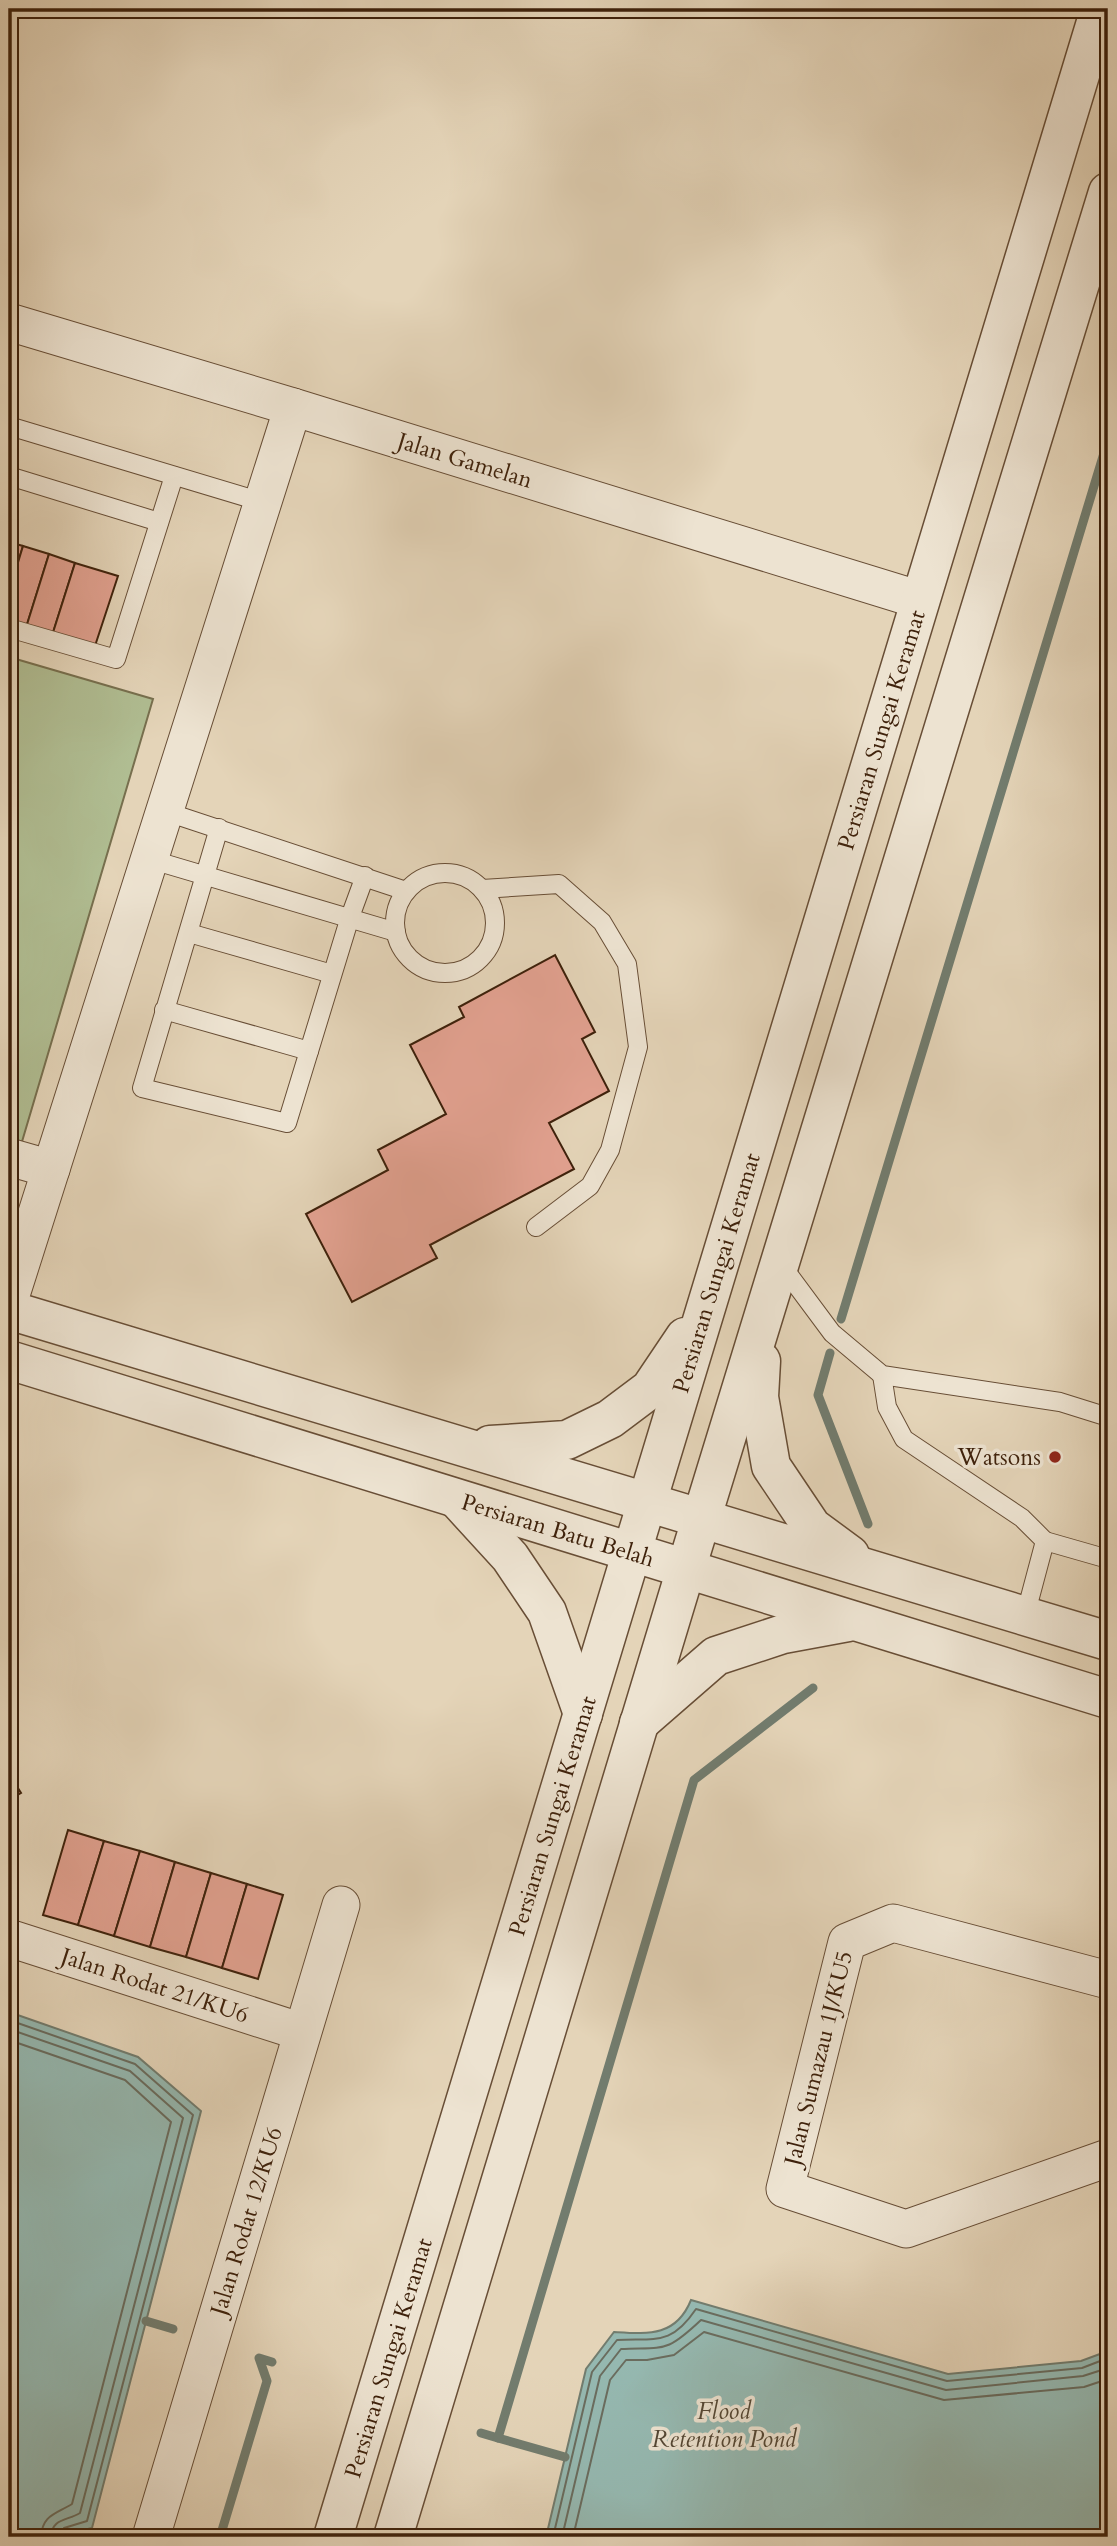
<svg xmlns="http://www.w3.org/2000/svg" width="1117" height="2546" font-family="Cardo,serif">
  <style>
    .green { fill: #b0bd92; stroke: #776f4e; stroke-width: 2 }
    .water { fill: #95b8b0; stroke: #727c6e; stroke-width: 2 }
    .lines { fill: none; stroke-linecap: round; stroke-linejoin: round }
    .shore { stroke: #6a6c5e; stroke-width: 2 }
    .stream { stroke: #727c6e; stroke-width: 9 }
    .building { fill: #e2a190; stroke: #3e210b; stroke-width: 2 }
    .service-casing { stroke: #684e36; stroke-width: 20 }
    .minor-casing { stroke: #684e36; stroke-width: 39 }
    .tertiary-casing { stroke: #684e36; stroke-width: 41 }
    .service { stroke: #ede3d1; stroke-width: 18 }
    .minor { stroke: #ede3d1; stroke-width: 37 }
    .tertiary { stroke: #ede3d1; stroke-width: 38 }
    .poi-dot { fill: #8f2418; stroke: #ede3d1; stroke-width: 2.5 }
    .labels { text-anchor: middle; stroke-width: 7; stroke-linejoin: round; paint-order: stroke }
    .street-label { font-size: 23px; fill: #3e210b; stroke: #ede3d1 }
    .poi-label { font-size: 23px; fill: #3e210b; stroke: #ede3d1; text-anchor: end }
    .water-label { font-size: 24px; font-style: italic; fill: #544734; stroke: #ede3d1 }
  </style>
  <rect width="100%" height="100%" fill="#e4d4b8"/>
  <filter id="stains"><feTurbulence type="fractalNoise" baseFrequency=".00286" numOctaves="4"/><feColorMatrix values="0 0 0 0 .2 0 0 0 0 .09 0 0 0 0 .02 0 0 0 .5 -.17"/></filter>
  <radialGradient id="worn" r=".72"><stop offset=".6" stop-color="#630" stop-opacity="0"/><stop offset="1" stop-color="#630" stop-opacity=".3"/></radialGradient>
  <path class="green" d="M9,657l144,42 -132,446 -12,-4z"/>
  <g class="water">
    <path d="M9,2012l129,45 63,54 -109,417 -39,9h-44z"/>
    <path d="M691,2300l257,74 133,-13 27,-10v186h-562l40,-168 28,-37c34,2 62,5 77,-32z"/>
  </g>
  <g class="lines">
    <g class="shore">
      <path d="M9,2020l126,44 58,51 -106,406 -23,7 -4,9"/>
      <path d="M9,2029l121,42 53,47 -103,395c-13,8 -28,5 -29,24"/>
      <path d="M9,2040l116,40 46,42 -99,382c-16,10 -30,11 -31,33"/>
      <path d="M553,2537l39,-165 25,-32c39,-2 54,6 79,-31l251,72 135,-13 26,-10"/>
      <path d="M562,2537l38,-161 21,-27c45,-2 45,4 80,-29l245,70 137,-14 25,-8"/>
      <path d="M573,2537l37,-157 16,-20h21l27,-5 30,-23 240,68 140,-13 24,-8"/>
    </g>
    <g class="stream">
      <path d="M841,1319l267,-879"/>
      <path d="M830,1353l-12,42 50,129"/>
      <path d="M146,2321l27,8"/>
      <path d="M481,2433l17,5"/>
      <path d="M565,2457l-67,-19 196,-658 119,-92"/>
      <path d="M220,2537l47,-156 -8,-23 13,4"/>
    </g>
  </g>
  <g class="building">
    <path d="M9,542l14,4 -14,46z"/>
    <path d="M23,546l26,8 -25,80 -15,-5v-37z"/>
    <path d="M49,554l26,9 -25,79 -26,-8z"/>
    <path d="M75,563l43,13 -26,79 -42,-13z"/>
    <path d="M555,955l40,77 -13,7 27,52 -60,32 25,46 -144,76 7,13 -85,44 -46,-88 82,-44 -10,-20 68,-36 -36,-69 54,-28 -5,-10z"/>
    <path d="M9,1774l12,19 -12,7z"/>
    <path d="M68,1830l36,11 -26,84 -35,-10z"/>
    <path d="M104,1841l36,10 -26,85 -36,-11z"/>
    <path d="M140,1851l35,11 -25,85 -36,-11z"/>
    <path d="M175,1862l36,11 -25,84 -36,-10z"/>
    <path d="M211,1873l36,11 -25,84 -36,-11z"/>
    <path d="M247,1884l36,11 -25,84 -36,-11z"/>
  </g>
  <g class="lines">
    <defs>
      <g id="service">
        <path d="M9,426l253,76"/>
        <path d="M9,476l150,46"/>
        <path d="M9,628l107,31 58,-183"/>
        <path d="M164,811l242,80"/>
        <path d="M219,828l-77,260 145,35 63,-206 15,-41"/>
        <path d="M149,859l247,73"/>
        <circle cx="445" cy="923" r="50"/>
        <path d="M482,889l77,-5 43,38 25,42 11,83 -28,103 -20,36 -54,41"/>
        <path d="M189,933l143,41"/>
        <path d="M164,1010l145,41"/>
        <path d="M780,1263l52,70 50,42 178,27 48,15"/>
        <path d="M882,1375l5,32 17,32 118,79 23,23 -20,75"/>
        <path d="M1045,1541l63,18"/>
      </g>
      <g id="minor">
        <path d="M9,322l284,85 627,193"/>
        <path d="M9,1157l42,12"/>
        <path d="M9,1301l284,-894"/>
        <path d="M9,1938l293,94"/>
        <path d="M1108,1980l-215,-57 -46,19 -62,247 121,40 202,-71"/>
        <path d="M151,2537l190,-632"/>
      </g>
      <g id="tertiary">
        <path d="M9,1310l1099,331"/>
        <path d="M9,1360l1099,339"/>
        <path d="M761,1361l-2,36 12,69 41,61 38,28"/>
        <path d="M490,1445l77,-5 43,-21 40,-30 35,-52"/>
        <path d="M457,1499l53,58 37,55 36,102"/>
        <path d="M639,1723l77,-67 67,-22 65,-12"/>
        <path d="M333,2537l767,-2528"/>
        <path d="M393,2537l293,-968 422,-1377"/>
      </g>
    </defs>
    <use href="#service" class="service-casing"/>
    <use href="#minor" class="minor-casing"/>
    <use href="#tertiary" class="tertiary-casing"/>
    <use href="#service" class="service"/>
    <use href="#minor" class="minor"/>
    <use href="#tertiary" class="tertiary"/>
  </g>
  <circle class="poi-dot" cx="1055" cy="1457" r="7"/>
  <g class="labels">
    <g class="street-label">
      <text transform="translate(465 460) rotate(17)" y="8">Jalan Gamelan</text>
      <text transform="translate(881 730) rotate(-73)" y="8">Persiaran Sungai Keramat</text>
      <text transform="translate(716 1273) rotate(-73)" y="8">Persiaran Sungai Keramat</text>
      <text transform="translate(558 1530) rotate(17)" y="8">Persiaran Batu Belah</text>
      <text transform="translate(552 1816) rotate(-73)" y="8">Persiaran Sungai Keramat</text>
      <text transform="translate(155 1985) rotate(18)" y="8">Jalan Rodat 21/KU6</text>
      <text transform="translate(818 2058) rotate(-76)" y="8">Jalan Sumazau 1J/KU5</text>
      <text transform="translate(246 2221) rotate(-73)" y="8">Jalan Rodat 12/KU6</text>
      <text transform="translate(388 2358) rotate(-73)" y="8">Persiaran Sungai Keramat</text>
    </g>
    <g class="poi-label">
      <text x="1041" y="1465">Watsons</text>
    </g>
    <g class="water-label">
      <text x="724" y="2419">Flood<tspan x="724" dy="28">Retention Pond</tspan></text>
    </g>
  </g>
  <rect width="1117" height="2546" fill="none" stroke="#e4d4b8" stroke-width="35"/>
  <rect x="10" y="10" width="1096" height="2525" fill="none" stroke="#3e210b" stroke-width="3.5"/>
  <rect x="18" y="18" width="1082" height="2511" fill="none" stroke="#3e210b" stroke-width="2"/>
  <rect width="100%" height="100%" filter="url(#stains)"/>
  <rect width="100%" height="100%" fill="url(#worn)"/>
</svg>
